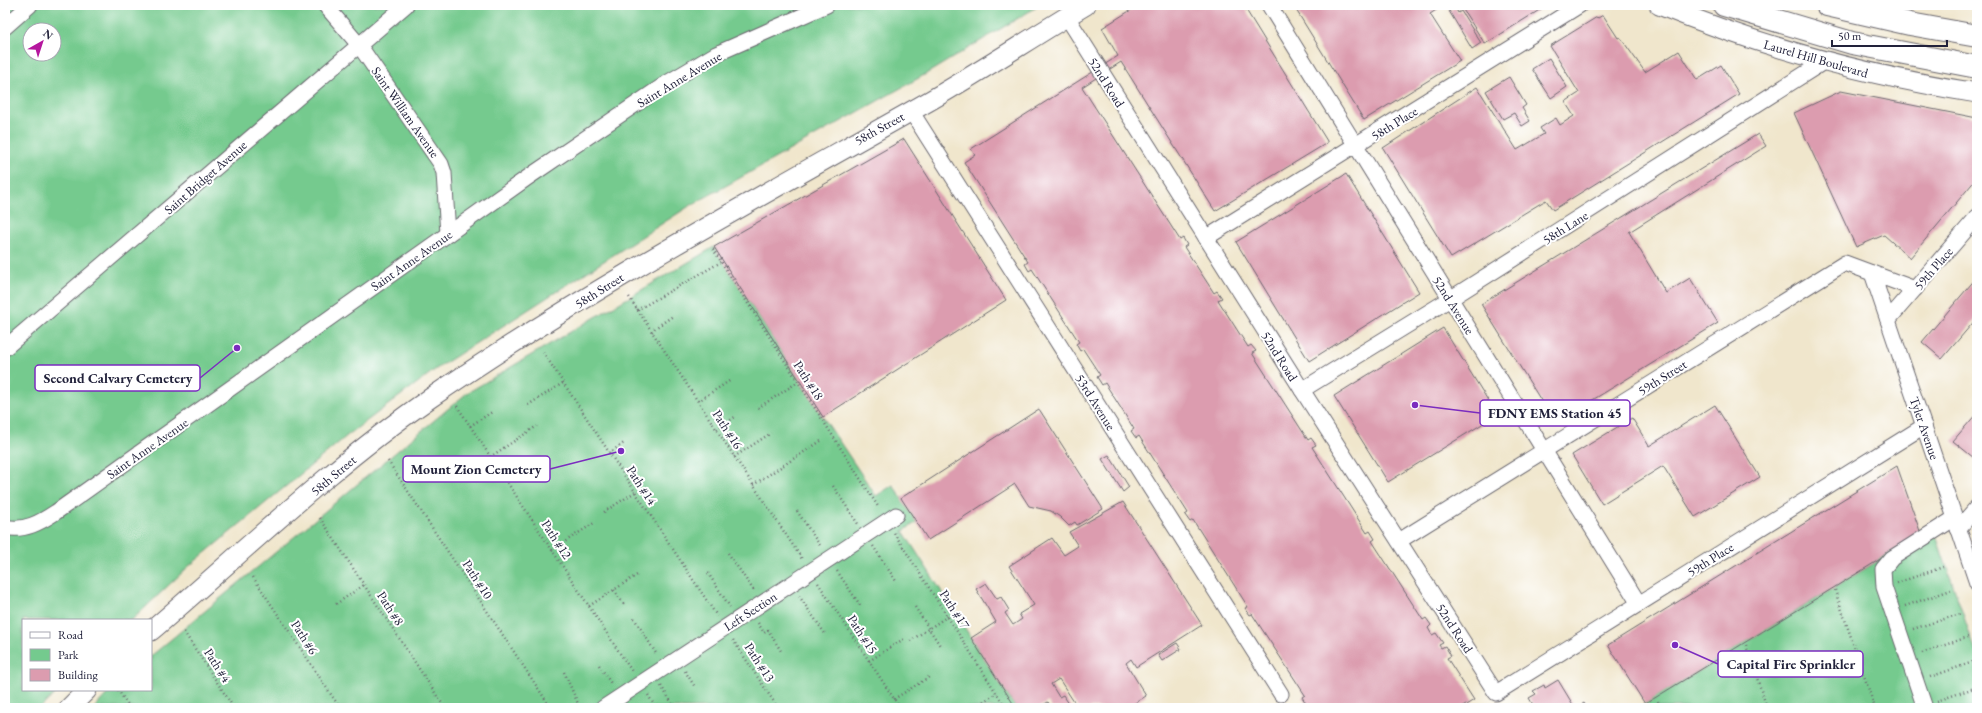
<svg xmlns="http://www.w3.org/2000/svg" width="1982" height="713" font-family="'EB Garamond',serif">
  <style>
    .green { fill: #74ca8e; stroke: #4b7664; fill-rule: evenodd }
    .building { fill: #dc9caf }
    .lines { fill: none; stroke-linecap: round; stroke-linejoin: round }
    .minor-casing { stroke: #6a676e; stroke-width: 17 }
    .major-casing { stroke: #6a676e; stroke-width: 21 }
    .highway-casing { stroke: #6a676e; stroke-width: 24 }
    .path { stroke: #6a676e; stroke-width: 2.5; stroke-dasharray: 1 3; stroke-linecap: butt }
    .minor { stroke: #fff; stroke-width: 15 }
    .major { stroke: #fff; stroke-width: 19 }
    .highway { stroke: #fff; stroke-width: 22 }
    .labels { text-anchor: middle; stroke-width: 4; stroke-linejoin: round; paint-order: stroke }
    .street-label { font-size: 13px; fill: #22223b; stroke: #fff }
    .leader { fill: none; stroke: #7b2cbf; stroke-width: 1.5 }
    .callout-dot { fill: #7b2cbf; stroke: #fff; stroke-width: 1.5 }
    .callout { fill: #fff; stroke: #7b2cbf; stroke-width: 1.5 }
    .callout-label { font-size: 14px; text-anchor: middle; font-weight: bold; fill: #22223b }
  </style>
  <rect width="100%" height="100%" fill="#fff"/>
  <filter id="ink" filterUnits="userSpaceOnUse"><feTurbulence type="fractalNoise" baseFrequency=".025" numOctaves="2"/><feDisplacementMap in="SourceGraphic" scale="8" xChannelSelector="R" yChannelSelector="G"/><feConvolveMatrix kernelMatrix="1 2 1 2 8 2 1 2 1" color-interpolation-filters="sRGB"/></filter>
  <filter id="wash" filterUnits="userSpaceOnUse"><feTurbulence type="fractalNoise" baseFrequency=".012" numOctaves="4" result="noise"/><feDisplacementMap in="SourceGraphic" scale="16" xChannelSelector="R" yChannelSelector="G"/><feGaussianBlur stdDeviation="0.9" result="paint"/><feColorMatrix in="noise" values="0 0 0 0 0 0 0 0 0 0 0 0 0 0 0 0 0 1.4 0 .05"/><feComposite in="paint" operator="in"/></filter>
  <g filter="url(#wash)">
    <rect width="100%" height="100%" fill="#f0e6cc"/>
    <g class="green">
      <path d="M5,5h1035l-114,69 -238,133 -252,162 -88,66 -160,132 -56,53h-109v70h36l-19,18h-35zM30,30h24v24h-24z"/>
      <path d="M714,247l109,170 53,79 17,-11 24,37 -14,9 113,177h-922l17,-18h40v-34l316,-263z"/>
      <path d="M1933,527l44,128v53h-339z"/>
    </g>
    <g id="blocks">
      <g class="building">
        <path d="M1139,5h104l84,136v2l-112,68 -94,-149 -39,25 98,153 3,-2 4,7 -3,2 30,46 3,-2 5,7 -4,2 30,47 3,-2 5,6 -4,2 56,87 3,-2 5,7 -4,2 55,86 3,-2 5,8 -3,2 51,79 3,-2 5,7 -3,3 4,7 4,-2 7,10 -4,2 2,3 4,-2 6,10 -4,2 27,42 -13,8h-148l-3,-5 -3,2 -5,-8 3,-2 -53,-81 -2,1 -5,-7 3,-1 -55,-87 -3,2 -5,-7 3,-2 -49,-77 -3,2 -5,-7 3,-2 -29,-46 -3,2 -5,-8 3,-2 -17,-26 -3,2 -4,-7 3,-2 -47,-73 -3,2 -4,-7 3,-2 -64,-100 11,-7 -4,-6 147,-93 -16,-28z"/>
        <path d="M1293,5h151l-14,9 30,47 -96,59z"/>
        <path d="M1460,5h73l8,4 -56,35z"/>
        <path d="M1455,7l3,6 3,-2 20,32 -9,6 -23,-38z"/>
        <path d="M1603,15l15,23 2,-1 25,35 34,-21 18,29 24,-15 18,29 -186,116 -7,-10 -95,58 -68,-110 94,-61 40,63 27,-16 -4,-6 16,-10 4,7 14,-9 -9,-14 14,-9 -29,-47 47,-29 1,1z"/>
        <path d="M1549,58l18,29 -16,11 -19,-29z"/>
        <path d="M1509,77l17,28 -4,3 8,13 -8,5 -8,-13 -11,6 -17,-28z"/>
        <path d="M1841,91l136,27v60l-67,80 -26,-23 -28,12 -62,-134z"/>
        <path d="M1758,134l8,12 -137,86 37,61 24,-15 28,45 -163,100 -74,-119z"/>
        <path d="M904,139l102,161 -183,117 -109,-170z"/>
        <path d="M1346,174l73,118 -110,69 -73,-119z"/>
        <path d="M1977,277v41l-35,41 -20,-17z"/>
        <path d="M1443,328l54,87 -109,67 -54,-86z"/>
        <path d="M1715,405l45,72 -65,40 -32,-51 -61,38 -30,-49 60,-37 17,28z"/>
        <path d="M1039,409l64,100 -26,16 -2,-3 -6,4 -9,-9 -9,-6 -22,-5 -14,-22 -87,56 -27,-42z"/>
        <path d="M1977,413v42l-3,3 -21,-17z"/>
        <path d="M1109,455l20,32 -6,5 -21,-33z"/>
        <path d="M1897,466l24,68 -276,170 -37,-59z"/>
        <path d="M1123,502l79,123 -66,42 -5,-8 -5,4 20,33 -19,12h-49l-19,-29 -8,5 8,13 4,-2 9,13h-20l-4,-6 -10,6h-22l-45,-70 25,-16 -20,-33 10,-6 11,16 4,-2 8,13 -4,3 8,12 9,-6 -3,-5 15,-9 -25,-39 43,-28 12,17 14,-9 -9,-14z"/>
        <path d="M1177,643l4,6 -19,12 -4,-6z"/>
        <path d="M1558,680l17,28h-40l-6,-10 7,-4 -3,-3 11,-6 1,3z"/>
        <path d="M1584,703l3,5h-11z"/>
      </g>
    </g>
  </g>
  <g filter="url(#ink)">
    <use href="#blocks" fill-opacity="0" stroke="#6a676e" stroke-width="1"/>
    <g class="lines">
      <defs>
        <g id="minor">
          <path d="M325,5l34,40 82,119 3,9 4,61"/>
          <path d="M1269,5l370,599"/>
          <path d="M1067,17l235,373 194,303 428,-267"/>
          <path d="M5,27l25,-22"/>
          <path d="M911,111l370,583"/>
          <path d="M1206,238l374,-233"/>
          <path d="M1872,273l105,310"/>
          <path d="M1888,320l89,-103"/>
          <path d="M5,348l401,-343"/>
          <path d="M1302,390l148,-91 375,-238"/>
          <path d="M5,527c19,5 36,-5 51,-15l471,-334 140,-95 49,-29 111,-49"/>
          <path d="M1958,529l19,-22"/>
          <path d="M1399,541l446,-278 70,26"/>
          <path d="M603,708l293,-193"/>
          <path d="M1925,708l-41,-121 -1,-18 9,-11 63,-40"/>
        </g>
        <g id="major">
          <path d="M1659,5c103,42 209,71 318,88"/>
          <path d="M151,631c90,-77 181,-165 278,-232 161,-111 333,-203 502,-299 52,-30 103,-64 155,-95"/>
          <path d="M69,708l18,-18"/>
        </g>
        <g id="highway">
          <path d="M1724,5l128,38 125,24"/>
          <path d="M1827,5l83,19 67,12"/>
        </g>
      </defs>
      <use href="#minor" class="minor-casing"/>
      <use href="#major" class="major-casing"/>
      <use href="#highway" class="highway-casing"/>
      <g class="path">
        <path d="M713,249l166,259"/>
        <path d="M629,297l173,262"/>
        <path d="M637,310l84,-48"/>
        <path d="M652,332l3,-4 18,-12"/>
        <path d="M543,352l174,264"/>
        <path d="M698,401l33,-21"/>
        <path d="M528,405l35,-22"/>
        <path d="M457,406l176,267"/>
        <path d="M758,408l40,-26"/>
        <path d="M470,426l22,-14"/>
        <path d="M717,429l18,-12"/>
        <path d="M609,453l15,-10"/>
        <path d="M490,457l47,-31"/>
        <path d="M734,457l37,-24"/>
        <path d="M388,461l163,247"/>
        <path d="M753,485l68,-44"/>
        <path d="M833,486l25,38"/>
        <path d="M797,511l24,36"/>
        <path d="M604,512l31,-20"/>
        <path d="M320,518l125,190"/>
        <path d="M894,533l112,175"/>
        <path d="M873,546l23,35"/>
        <path d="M552,550l42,-27"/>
        <path d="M728,553l26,38"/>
        <path d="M837,571l23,34"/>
        <path d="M708,573l22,34"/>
        <path d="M253,577l87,131"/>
        <path d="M818,583l82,125"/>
        <path d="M1897,583l46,-16"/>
        <path d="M614,590l11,16"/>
        <path d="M1835,590l40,118"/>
        <path d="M799,596l27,39"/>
        <path d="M336,604l28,-19"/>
        <path d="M589,606l48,-31"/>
        <path d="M1905,606l46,-16"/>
        <path d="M915,607l26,40"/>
        <path d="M634,618l23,37"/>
        <path d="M758,623l6,10 4,-3 13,21"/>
        <path d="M1913,629l47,-15"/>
        <path d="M184,632l50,76"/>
        <path d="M733,640l45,68"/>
        <path d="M910,641l38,-25"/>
        <path d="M1746,645l21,63"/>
        <path d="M1922,653l46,-16"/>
        <path d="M869,661l36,-23"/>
        <path d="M599,665l13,20"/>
        <path d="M685,671l10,16"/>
        <path d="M564,672l16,36"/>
        <path d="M1930,677l46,-16"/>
        <path d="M661,686l11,17"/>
        <path d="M118,690l12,18"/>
        <path d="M648,695l8,13"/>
        <path d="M894,699l35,-22"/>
        <path d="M1658,701l2,7"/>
        <path d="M1937,701l40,-14"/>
        <path d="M260,705l2,3"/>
        <path d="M973,708l24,-15"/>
      </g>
      <use href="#minor" class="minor"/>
      <use href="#major" class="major"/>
      <use href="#highway" class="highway"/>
    </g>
  </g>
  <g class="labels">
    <g class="street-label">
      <text transform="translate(1816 58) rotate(16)" y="5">Laurel Hill Boulevard</text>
      <text transform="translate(679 79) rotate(-31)" y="5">Saint Anne Avenue</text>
      <text transform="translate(1107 82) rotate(58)" y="5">52nd Road</text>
      <text transform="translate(406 112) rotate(55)" y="5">Saint William Avenue</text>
      <text transform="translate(1394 123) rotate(-32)" y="5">58th Place</text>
      <text transform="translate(879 128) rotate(-29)" y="5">58th Street</text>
      <text transform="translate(205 177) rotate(-41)" y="5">Saint Bridget Avenue</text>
      <text transform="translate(1565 227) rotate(-32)" y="5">58th Lane</text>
      <text transform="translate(411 260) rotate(-35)" y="5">Saint Anne Avenue</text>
      <text transform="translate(1933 268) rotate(-49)" y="5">59th Place</text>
      <text transform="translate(599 290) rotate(-32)" y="5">58th Street</text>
      <text transform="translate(1454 305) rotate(58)" y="5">52nd Avenue</text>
      <text transform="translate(1280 356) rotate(58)" y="5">52nd Road</text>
      <text transform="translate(1662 377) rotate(-32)" y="5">59th Street</text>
      <text transform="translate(809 380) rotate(57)" y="5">Path #18</text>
      <text transform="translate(1096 402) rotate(58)" y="5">53rd Avenue</text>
      <text transform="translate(1925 428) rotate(71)" y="5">Tyler Avenue</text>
      <text transform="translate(728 429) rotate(57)" y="5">Path #16</text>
      <text transform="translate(147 448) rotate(-35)" y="5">Saint Anne Avenue</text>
      <text transform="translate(333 475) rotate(-40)" y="5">58th Street</text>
      <text transform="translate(642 485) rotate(57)" y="5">Path #14</text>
      <text transform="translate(557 539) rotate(57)" y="5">Path #12</text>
      <text transform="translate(1710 559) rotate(-32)" y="5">59th Place</text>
      <text transform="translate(478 579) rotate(57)" y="5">Path #10</text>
      <text transform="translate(391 608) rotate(57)" y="5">Path #8</text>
      <text transform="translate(955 609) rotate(57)" y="5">Path #17</text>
      <text transform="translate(750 611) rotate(-33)" y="5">Left Section</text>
      <text transform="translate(1455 628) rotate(57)" y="5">52nd Road</text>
      <text transform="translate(863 634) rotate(57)" y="5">Path #15</text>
      <text transform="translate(305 637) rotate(57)" y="5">Path #6</text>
      <text transform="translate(760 662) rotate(57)" y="5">Path #13</text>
      <text transform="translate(218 665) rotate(57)" y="5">Path #4</text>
    </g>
  </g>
  <path class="leader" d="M237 348L200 378M1415 405L1480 413M621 451L550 469M1675 645L1718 664"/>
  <g class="callout-dot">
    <circle cx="237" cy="348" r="4"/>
    <circle cx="1415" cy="405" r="4"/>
    <circle cx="621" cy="451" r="4"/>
    <circle cx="1675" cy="645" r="4"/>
  </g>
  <g class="callout">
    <rect x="35" y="365" width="165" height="26" rx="4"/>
    <rect x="1480" y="400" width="150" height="26" rx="4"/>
    <rect x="403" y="456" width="147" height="26" rx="4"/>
    <rect x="1718" y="651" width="145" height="26" rx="4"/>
  </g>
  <g class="callout-label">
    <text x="118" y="383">Second Calvary Cemetery</text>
    <text x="1555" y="418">FDNY EMS Station 45</text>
    <text x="476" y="474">Mount Zion Cemetery</text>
    <text x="1791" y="669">Capital Fire Sprinkler</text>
  </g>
  <rect width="1982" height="713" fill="none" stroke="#fff" stroke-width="20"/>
  <rect x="22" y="619" width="130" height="72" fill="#ffffff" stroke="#a7a7b1"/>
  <rect x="30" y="632" width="20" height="6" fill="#ffffff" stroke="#a7a7b1"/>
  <text x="58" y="639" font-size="12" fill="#22223b">Road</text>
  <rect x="30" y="649" width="20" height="12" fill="#74ca8e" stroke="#a7a7b1"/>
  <text x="58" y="659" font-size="12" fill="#22223b">Park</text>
  <rect x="30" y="669" width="20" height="12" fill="#dc9caf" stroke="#a7a7b1"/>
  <text x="58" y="679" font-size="12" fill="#22223b">Building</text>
  <g transform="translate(42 42) rotate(39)"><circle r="19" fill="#ffffff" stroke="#a7a7b1"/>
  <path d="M0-3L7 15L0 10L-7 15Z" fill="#b5179e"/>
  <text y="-6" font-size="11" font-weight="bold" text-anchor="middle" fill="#22223b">N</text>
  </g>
  <path d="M1832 40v6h115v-6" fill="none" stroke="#22223b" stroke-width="2"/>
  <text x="1838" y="40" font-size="12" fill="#22223b" stroke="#ffffff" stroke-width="3" paint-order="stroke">50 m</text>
</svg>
